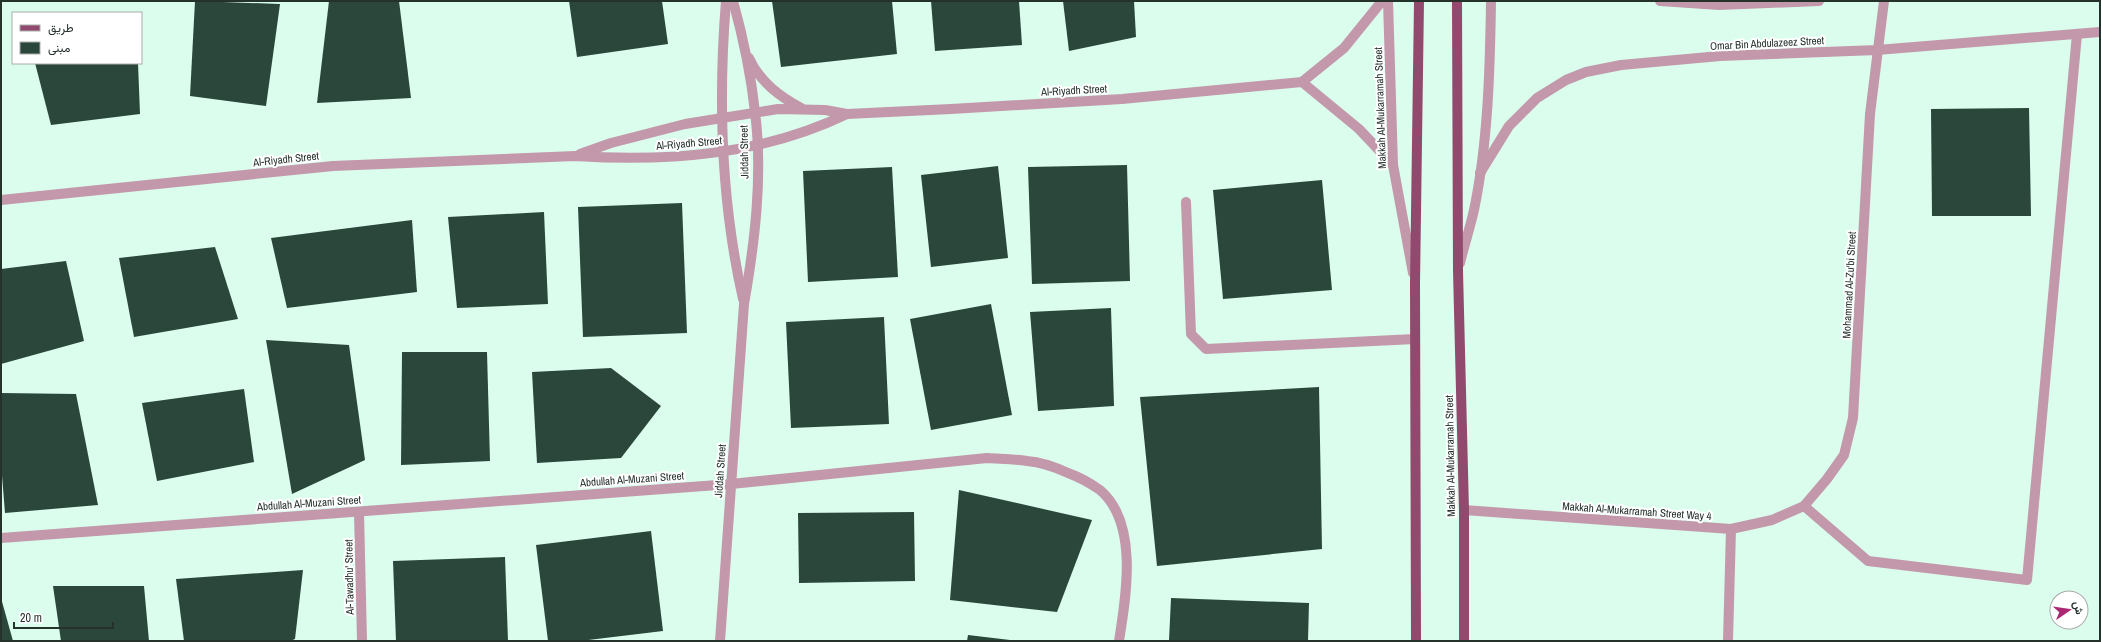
<svg xmlns="http://www.w3.org/2000/svg" width="2101" height="642" font-family="'Archivo Narrow',Vazirmatn,sans-serif">
  <style>
    .building { fill: #2b473b }
    .lines { fill: none; stroke-linecap: round; stroke-linejoin: round }
    .minor { stroke: #c298aa; stroke-width: 10 }
    .major { stroke: #914a6d; stroke-width: 10 }
    .labels { text-anchor: middle; stroke-width: 4; stroke-linejoin: round; paint-order: stroke }
    .street-label { font-size: 11px; fill: #25322c; stroke: #fff }
  </style>
  <rect width="100%" height="100%" fill="#dbfded"/>
  <g class="building">
    <path d="M195,1l85,3 -14,102 -76,-10z"/>
    <path d="M329,1h70l12,97 -94,5z"/>
    <path d="M569,1h93l6,43 -91,13z"/>
    <path d="M772,1h120l5,53 -116,13z"/>
    <path d="M931,1h88l3,44 -87,6z"/>
    <path d="M1063,1h71l2,36 -67,14z"/>
    <path d="M35,63h103l2,51 -89,11z"/>
    <path d="M2029,108l2,108h-99l-1,-107z"/>
    <path d="M1127,165l3,116 -98,3 -4,-117z"/>
    <path d="M998,166l10,92 -77,9 -10,-92z"/>
    <path d="M892,167l6,110 -90,5 -5,-111z"/>
    <path d="M1322,180l10,110 -109,9 -10,-109z"/>
    <path d="M682,203l5,130 -104,4 -5,-130z"/>
    <path d="M544,212l4,92 -91,4 -9,-91z"/>
    <path d="M412,220l5,72 -130,16 -16,-70z"/>
    <path d="M215,247l23,72 -104,18 -15,-79z"/>
    <path d="M66,261l18,80 -83,23v-95z"/>
    <path d="M991,304l21,111 -81,15 -21,-111z"/>
    <path d="M1111,308l3,98 -76,5 -8,-99z"/>
    <path d="M884,317l5,107 -98,4 -5,-106z"/>
    <path d="M266,340l83,5 16,115 -73,34z"/>
    <path d="M402,352h85l3,109 -89,4z"/>
    <path d="M611,368l50,38 -40,52 -84,5 -5,-91z"/>
    <path d="M1319,387l3,162 -165,17 -17,-169z"/>
    <path d="M244,389l10,73 -97,19 -15,-78z"/>
    <path d="M1,393l75,1 22,111 -93,8 -4,-50z"/>
    <path d="M959,490l133,30 -35,92 -107,-12z"/>
    <path d="M914,512l1,69 -116,2 -1,-70z"/>
    <path d="M651,531l12,100 -83,10h-32l-12,-96z"/>
    <path d="M505,557l3,84h-112l-3,-80z"/>
    <path d="M303,570l-8,69 -5,2h-106l-8,-62z"/>
    <path d="M53,586h91l5,55h-88z"/>
    <path d="M1171,598l138,5 -1,38h-139z"/>
    <path d="M1,599v-1l12,43h-12z"/>
    <path d="M968,635l42,5 -1,1h-42z"/>
  </g>
  <g class="lines">
    <g class="minor">
      <path d="M726,1c-8,99 -5,201 17,298"/>
      <path d="M1388,1l5,164 20,108"/>
      <path d="M1660,1l59,4 100,-4"/>
      <path d="M749,58c11,24 30,38 52,50"/>
      <path d="M1302,82l57,47 34,36"/>
      <path d="M580,154l31,-11 74,-19 93,-15 47,1 22,4 104,-5 171,-10 180,-17 42,-34 38,-47"/>
      <path d="M1480,173l29,-47 28,-28 29,-18 20,-8 35,-7 99,-9 157,-6 223,-18"/>
      <path d="M1,200l332,-34 242,-10c94,6 187,-1 272,-42"/>
      <path d="M1186,202l5,132 15,15 209,-10"/>
      <path d="M1460,263c4,-17 10,-35 14,-53 14,-67 16,-140 17,-209"/>
      <path d="M1804,506l64,55 159,19 50,-546"/>
      <path d="M1464,510l267,19 41,-9 32,-14 23,-27 17,-24 9,-37 17,-304 14,-113"/>
      <path d="M359,512l3,129"/>
      <path d="M1,538l730,-54 256,-26c14,1 27,1 40,3 14,1 28,6 41,12 11,4 22,10 32,17 39,33 26,107 19,151"/>
      <path d="M720,641l24,-337c11,-63 19,-129 11,-192 -4,-37 -12,-75 -22,-111"/>
      <path d="M1728,641l3,-112"/>
    </g>
    <g class="major">
      <path d="M1457,1l1,270 6,239v131"/>
      <path d="M1416,641l-1,-357 4,-283"/>
    </g>
  </g>
  <g class="labels">
    <g class="street-label">
      <text transform="translate(1767 43) rotate(-3)" y="4">Omar Bin Abdulazeez Street</text>
      <text transform="translate(1074 90) rotate(-3)" y="4">Al-Riyadh Street</text>
      <text transform="translate(1380 108) rotate(-92)" y="4">Makkah Al-Mukarramah Street</text>
      <text transform="translate(689 143) rotate(-5)" y="4">Al-Riyadh Street</text>
      <text transform="translate(744 152) rotate(-91)" y="4">Jiddah Street</text>
      <text transform="translate(286 159) rotate(-6)" y="4">Al-Riyadh Street</text>
      <text transform="translate(1849 285) rotate(-87)" y="4">Mohammad Al-Zu'bi Street</text>
      <text transform="translate(1450 456) rotate(-91)" y="4">Makkah Al-Mukarramah Street</text>
      <text transform="translate(720 471) rotate(-86)" y="4">Jiddah Street</text>
      <text transform="translate(632 479) rotate(-4)" y="4">Abdullah Al-Muzani Street</text>
      <text transform="translate(309 503) rotate(-4)" y="4">Abdullah Al-Muzani Street</text>
      <text transform="translate(1637 511) rotate(4)" y="4">Makkah Al-Mukarramah Street Way 4</text>
      <text transform="translate(349 577) rotate(-91)" y="4">Al-Tawadhu' Street</text>
    </g>
  </g>
  <rect width="2101" height="642" fill="none" stroke="#25322c" stroke-width="4"/>
  <rect x="12" y="12" width="130" height="52" fill="#ffffff" stroke="#a8adab"/>
  <rect x="20" y="25" width="20" height="6" fill="#914a6d" stroke="#a8adab"/>
  <text x="48" y="32" font-size="12" fill="#25322c">طريق</text>
  <rect x="20" y="42" width="20" height="12" fill="#2b473b" stroke="#a8adab"/>
  <text x="48" y="52" font-size="12" fill="#25322c">مبنى</text>
  <g transform="translate(2069 610) rotate(77)"><circle r="19" fill="#ffffff" stroke="#a8adab"/>
  <path d="M0-3L7 15L0 10L-7 15Z" fill="#aa2772"/>
  <text y="-6" font-size="11" font-weight="bold" text-anchor="middle" fill="#25322c">ش</text>
  </g>
  <path d="M14 622v6h99v-6" fill="none" stroke="#25322c" stroke-width="2"/>
  <text x="20" y="622" font-size="12" fill="#25322c" stroke="#ffffff" stroke-width="3" paint-order="stroke">20 m</text>
</svg>
